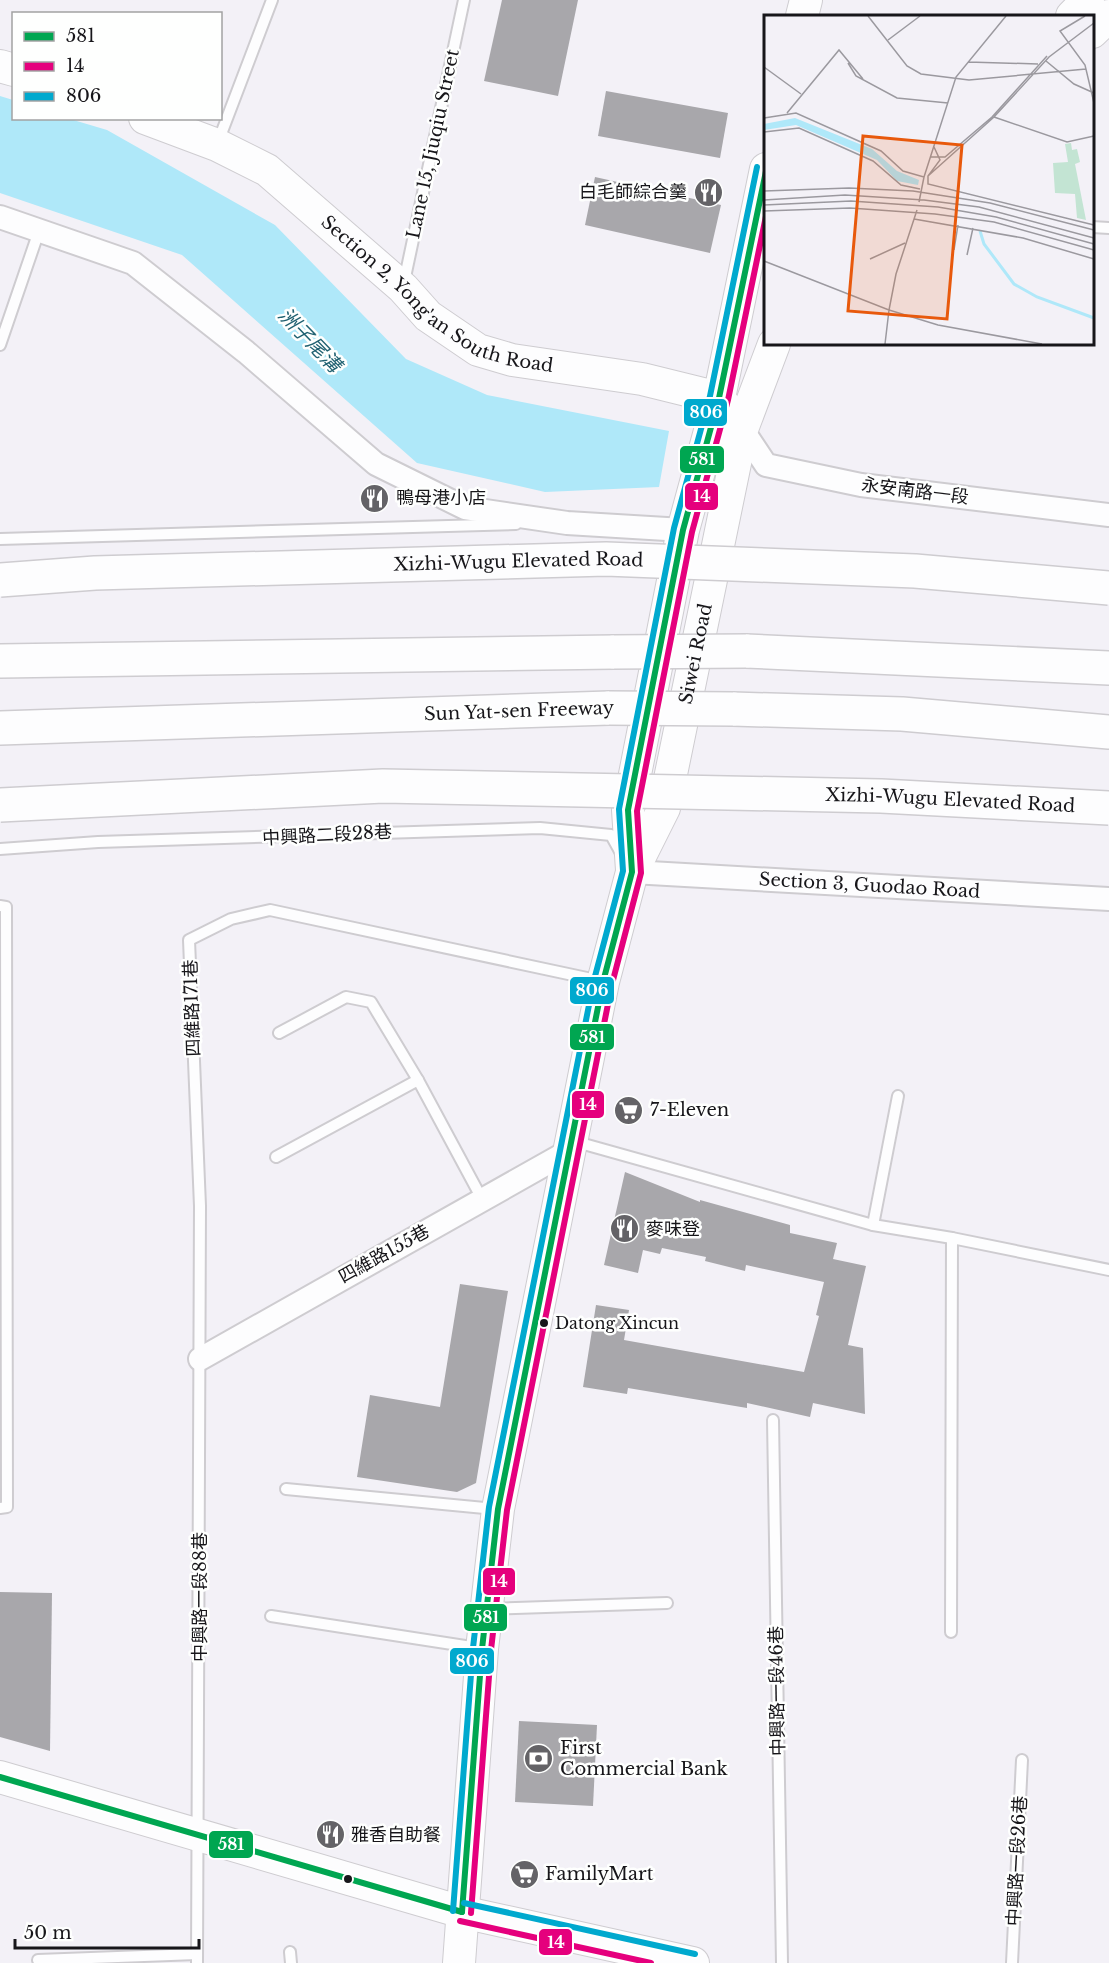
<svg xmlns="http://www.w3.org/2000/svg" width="1109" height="1963" font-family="'Libre Baskerville','Noto Sans TC',serif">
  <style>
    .water { fill: #afe8f9 }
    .building { fill: #a8a7ab }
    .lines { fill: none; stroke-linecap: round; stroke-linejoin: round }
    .lane-casing { stroke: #ceccd0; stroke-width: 14 }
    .street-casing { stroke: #ceccd0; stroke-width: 26 }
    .secondary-casing { stroke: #ceccd0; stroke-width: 34 }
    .highway-casing { stroke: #ceccd0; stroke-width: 36 }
    .lane { stroke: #fdfdfe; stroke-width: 10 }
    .street { stroke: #fdfdfe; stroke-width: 22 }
    .secondary { stroke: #fdfdfe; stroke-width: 32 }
    .highway { stroke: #fdfdfe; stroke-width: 33 }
    .highway-bridge-casing { stroke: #ceccd0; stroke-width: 36; stroke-linecap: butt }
    .highway-bridge { stroke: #fdfdfe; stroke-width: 33 }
    .bus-1-casing { stroke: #fefffe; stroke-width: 10 }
    .bus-2-casing { stroke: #fefffe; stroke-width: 10 }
    .bus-3-casing { stroke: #fefffe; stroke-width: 10 }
    .bus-1 { stroke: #00a651; stroke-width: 6 }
    .bus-2 { stroke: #e5007d; stroke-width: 6 }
    .bus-3 { stroke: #00a9ce; stroke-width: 6 }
    .bus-dot { fill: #17161a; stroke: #fefffe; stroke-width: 2 }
    .labels { text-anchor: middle; stroke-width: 5; stroke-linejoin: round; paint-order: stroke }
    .bus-label { font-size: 16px; fill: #17161a; stroke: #fefffe; text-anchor: start }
    .street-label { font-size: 18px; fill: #17161a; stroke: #fefffe }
    .poi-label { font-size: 18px; fill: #17161a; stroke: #fefffe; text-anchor: start }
    .water-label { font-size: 20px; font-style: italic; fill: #206171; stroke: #fefffe }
    .inset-river { fill: none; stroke: #afe8f9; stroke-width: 3 }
    .inset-road { fill: none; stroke: #9b999f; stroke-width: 1.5 }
    .view { fill: #e8590c; fill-opacity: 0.15; stroke: #e8590c; stroke-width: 3 }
    .inset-edge { fill: none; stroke: #17161a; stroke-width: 3 }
    .line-badge { stroke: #fefffe; stroke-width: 2 }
    .badge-label { font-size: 16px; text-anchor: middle; font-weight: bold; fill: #fff }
  </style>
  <rect width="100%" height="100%" fill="#f3f1f7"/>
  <path class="water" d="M0,96l13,4 1,18 56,1 37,11 168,95 131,134 81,36 182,36 -10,56 -114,5 -128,-29 -235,-208 -182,-62z"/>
  <g class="building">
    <path d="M502,0h76l-20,96 -74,-15z"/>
    <path d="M606,91l122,22 -8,45 -122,-22z"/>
    <path d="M595,177l126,28 -11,48 -125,-28z"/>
    <path d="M625,1172l75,30v-2l90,25v8l47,10 -4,16 33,7 -18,79 15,3 2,66 -52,-11 -3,14 -63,-14v5l-119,-20 -1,6 -44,-7 13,-82 33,5 -5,30 180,32 15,-56 -3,-1 8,-33 -78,-17 -1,6 -40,-10 1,-4 -44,-9 -2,6 -17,-4 -5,23 -34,-8z"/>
    <path d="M460,1284l48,7 -32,192 -19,9 -100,-15 13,-82 70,12z"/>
    <path d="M0,1592l52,1 -2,158 -50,-14z"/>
    <path d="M519,1721l78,4 -4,81 -78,-4z"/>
  </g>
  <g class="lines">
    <defs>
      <g id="lane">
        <path d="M218,142l54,-142"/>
        <path d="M1092,227l17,1"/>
        <path d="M404,282l60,-282"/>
        <path d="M0,345l39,-114"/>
        <path d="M0,539l516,-15"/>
        <path d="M0,849l98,-7 442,-14 71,7 10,18"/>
        <path d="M0,906l6,1 1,600 -7,1"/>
        <path d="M279,1033l67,-36 25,5 47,78 64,119"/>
        <path d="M573,1141l300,84 79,13 157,32"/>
        <path d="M276,1157l142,-77"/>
        <path d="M873,1225l25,-129"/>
        <path d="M773,1420l9,543"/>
        <path d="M286,1489l209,20"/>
        <path d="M489,1609l178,-6"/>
        <path d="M271,1616l207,32"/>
        <path d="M951,1632l1,-394"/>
        <path d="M290,1952l1,11"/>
        <path d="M38,1960l159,-6"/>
        <path d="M197,1963l3,-757 -11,-266 42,-21 39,-9 331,71"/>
        <path d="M1012,1963l10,-203"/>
      </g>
      <g id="street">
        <path d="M0,217l133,46 113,89 130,112 89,44 102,15 116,7"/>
        <path d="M742,429l24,36 95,20 248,30"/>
        <path id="s1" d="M632,872l477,27"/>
        <path d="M200,1359l369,-208"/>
      </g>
      <g id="secondary">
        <path d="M802,16l4,-16"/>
        <path d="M1072,16l16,-16"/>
        <path d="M1092,32l17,-16"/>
        <path d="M0,66l14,4"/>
        <path id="s2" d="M145,118l72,27 50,25 136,118 25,28 50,34 34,10 130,19 77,19 12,17"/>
        <path d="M632,870l-4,-60 55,-280 36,-132 47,-229"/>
        <path d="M0,1777l462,135 231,51"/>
        <path id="s3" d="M459,1963l23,-314 16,-140 105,-527 29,-110 32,-64 78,-379 32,-85"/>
      </g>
      <g id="highway">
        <path d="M746,651l363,17"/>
        <path d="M0,661l614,-9"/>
        <path d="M733,709l169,5 207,18"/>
        <path d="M0,728l609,-20"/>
      </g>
    </defs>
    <use href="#lane" class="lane-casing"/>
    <use href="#street" class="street-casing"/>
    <use href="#secondary" class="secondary-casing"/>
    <use href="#highway" class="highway-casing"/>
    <use href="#lane" class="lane"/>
    <use href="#street" class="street"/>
    <use href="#secondary" class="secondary"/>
    <use href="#highway" class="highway"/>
    <defs>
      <g id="highway-bridge">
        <path id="s4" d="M0,580l95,-7 511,-14 309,12 194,17"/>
        <path d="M614,652l132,-1"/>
        <path d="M609,708l124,1"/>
        <path id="s5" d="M0,805l383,-19 498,10 228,12"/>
      </g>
    </defs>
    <use href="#highway-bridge" class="highway-bridge-casing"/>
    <use href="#highway-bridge" class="highway-bridge"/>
    <defs>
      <g id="bus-1">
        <path d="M0,1777l462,135"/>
        <path d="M462,1912l20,-263 16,-140 105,-527 29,-110 -4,-62 55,-280 36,-132 47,-227"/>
      </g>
      <g id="bus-2">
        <path d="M471,1913l20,-263 16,-140 105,-526 29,-111 -4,-62 55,-279 36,-132 38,-184"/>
        <path d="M460,1921l191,42"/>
      </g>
      <g id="bus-3">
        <path d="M464,1903l231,51"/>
        <path d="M453,1911l20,-263 16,-141 105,-527 29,-109 -4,-62 55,-281 36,-132 47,-229"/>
      </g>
    </defs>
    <use href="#bus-1" class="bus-1-casing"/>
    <use href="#bus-2" class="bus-2-casing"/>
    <use href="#bus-3" class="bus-3-casing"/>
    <use href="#bus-1" class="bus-1"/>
    <use href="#bus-2" class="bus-2"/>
    <use href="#bus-3" class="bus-3"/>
  </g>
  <defs>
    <symbol id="restaurant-disc" viewBox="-11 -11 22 22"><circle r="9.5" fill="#646367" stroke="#fefffe"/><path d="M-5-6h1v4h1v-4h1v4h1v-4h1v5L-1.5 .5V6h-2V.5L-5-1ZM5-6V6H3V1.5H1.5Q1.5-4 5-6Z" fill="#fff"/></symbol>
    <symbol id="supermarket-disc" viewBox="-11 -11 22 22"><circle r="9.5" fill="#646367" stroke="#fefffe"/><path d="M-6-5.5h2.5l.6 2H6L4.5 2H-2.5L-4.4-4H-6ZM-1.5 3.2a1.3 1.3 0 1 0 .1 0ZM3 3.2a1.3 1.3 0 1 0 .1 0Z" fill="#fff"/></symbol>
    <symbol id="bank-disc" viewBox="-11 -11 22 22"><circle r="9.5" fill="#646367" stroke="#fefffe"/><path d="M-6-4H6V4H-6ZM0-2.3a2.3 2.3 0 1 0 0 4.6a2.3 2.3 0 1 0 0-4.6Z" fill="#fff"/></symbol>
  </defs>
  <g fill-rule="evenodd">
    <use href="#restaurant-disc" x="692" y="176" width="33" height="33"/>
    <use href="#restaurant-disc" x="358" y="482" width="33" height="33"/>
    <use href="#supermarket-disc" x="612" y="1094" width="33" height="33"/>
    <use href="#restaurant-disc" x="608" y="1212" width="33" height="33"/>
    <use href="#bank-disc" x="522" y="1742" width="33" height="33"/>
    <use href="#restaurant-disc" x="314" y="1818" width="33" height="33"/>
    <use href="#supermarket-disc" x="508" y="1858" width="33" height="33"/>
  </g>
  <g class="bus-dot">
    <circle cx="544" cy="1323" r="5"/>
    <circle cx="348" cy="1879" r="5"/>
  </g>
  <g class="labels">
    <g class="bus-label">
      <text x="555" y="1329">Datong Xincun</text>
    </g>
    <g class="street-label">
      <text transform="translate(433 144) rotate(-78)" y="6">Lane 15, Jiuqiu Street</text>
      <text dy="6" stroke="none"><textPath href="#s2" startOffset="348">Section 2, Yong'an South Road</textPath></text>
      <text transform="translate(915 491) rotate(7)" y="6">永安南路一段</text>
      <text dy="6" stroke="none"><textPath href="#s4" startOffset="519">Xizhi-Wugu Elevated Road</textPath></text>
      <text dy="6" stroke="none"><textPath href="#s3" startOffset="1336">Siwei Road</textPath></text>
      <text transform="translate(519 711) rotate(-2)" y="6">Sun Yat-sen Freeway</text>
      <text dy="6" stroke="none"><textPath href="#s5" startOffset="951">Xizhi-Wugu Elevated Road</textPath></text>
      <text transform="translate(327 835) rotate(-3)" y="6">中興路二段28巷</text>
      <text dy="6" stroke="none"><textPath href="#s1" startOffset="238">Section 3, Guodao Road</textPath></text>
      <text transform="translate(192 1008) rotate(-92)" y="6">四維路171巷</text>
      <text transform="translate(384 1254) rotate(-29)" y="6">四維路155巷</text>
      <text transform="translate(200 1597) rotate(-90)" y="6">中興路一段88巷</text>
      <text transform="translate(777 1691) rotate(-91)" y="6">中興路一段46巷</text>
      <text transform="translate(1017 1861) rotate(-87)" y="6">中興路一段26巷</text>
    </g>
    <g class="poi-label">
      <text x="687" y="198" text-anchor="end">白毛師綜合羹</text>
      <text x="396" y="504">鴨母港小店</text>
      <text x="650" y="1116">7-Eleven</text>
      <text x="646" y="1235">麥味登</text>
      <text x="560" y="1754">First<tspan x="560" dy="21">Commercial Bank</tspan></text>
      <text x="351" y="1841">雅香自助餐</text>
      <text x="545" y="1880">FamilyMart</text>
    </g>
    <g class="water-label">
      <text transform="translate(310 340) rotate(46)" y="7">洲子尾溝</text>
    </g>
  </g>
  <g transform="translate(764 15)">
    <rect width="330" height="330" fill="#f3f1f7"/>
    <path d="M307,128l1,7 5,-1 3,13 -5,2 11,56 -9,-2 -2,-24 -20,-1 -2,-30 15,-1 -3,-18z" fill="#c3e4d3"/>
    <path d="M31,103l77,31 25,22 22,9 -1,5 -21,-4 -20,-21 -81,-35 -32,5v-6z" fill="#afe8f9"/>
    <path class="inset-river" d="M216,216l4,13 30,40 23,13 57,21"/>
    <path class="inset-road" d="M104,1l39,50 14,8 48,6 117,-11M321,1l-25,15 25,34 9,38M124,25l32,-24M282,46l28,23 20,9M204,47l70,2M84,48l8,13 41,22 51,5M0,52l37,27M23,98l52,-63 24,29M230,102l73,25 27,-6M0,103l32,-5 85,38 22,20 21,6 -5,25M0,117l35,-4 74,33 28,24 19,4M170,132l6,13 -12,16v8l166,41M166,142h15l47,-40 55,-61M164,161l66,-59 55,-60 45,-34M160,162l32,-100 50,-61M0,176l85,-3 64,3 77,12 104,27M0,185l81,-5 79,5 55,7 115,31M0,190l87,-4 87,6 58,10 98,27M153,195l-21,64 -7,36 49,15 104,19M0,196l86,-3 85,6 59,8 100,28M150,204l109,19 71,21M190,235l4,-25M203,240l6,-27M106,244l35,-16M0,246l125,49 -4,34"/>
    <path class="view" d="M99,121l99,9 -15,174 -99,-8z"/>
    <rect width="330" height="330" class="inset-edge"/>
  </g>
  <g class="line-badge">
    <rect x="683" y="398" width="45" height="29" rx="6" fill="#00a9ce"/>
    <rect x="679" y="445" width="46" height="29" rx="6" fill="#00a651"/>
    <rect x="684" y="482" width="35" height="29" rx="6" fill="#e5007d"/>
    <rect x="569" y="976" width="46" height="29" rx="6" fill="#00a9ce"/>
    <rect x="569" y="1023" width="46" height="28" rx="6" fill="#00a651"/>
    <rect x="571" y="1090" width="34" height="29" rx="6" fill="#e5007d"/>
    <rect x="482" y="1567" width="34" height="29" rx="6" fill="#e5007d"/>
    <rect x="463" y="1603" width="45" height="29" rx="6" fill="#00a651"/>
    <rect x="449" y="1647" width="46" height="28" rx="6" fill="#00a9ce"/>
    <rect x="208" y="1830" width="46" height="29" rx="6" fill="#00a651"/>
    <rect x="538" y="1928" width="35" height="28" rx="6" fill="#e5007d"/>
  </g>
  <g class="badge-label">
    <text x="706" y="418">806</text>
    <text x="702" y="465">581</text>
    <text x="702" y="502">14</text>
    <text x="592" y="996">806</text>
    <text x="592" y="1043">581</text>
    <text x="588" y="1110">14</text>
    <text x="499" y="1587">14</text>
    <text x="486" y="1623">581</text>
    <text x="472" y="1667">806</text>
    <text x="231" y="1850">581</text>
    <text x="556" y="1948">14</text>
  </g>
  <rect x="12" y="12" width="210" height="108" fill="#fefffe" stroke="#a2a2a3" stroke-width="1.5"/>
  <rect x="24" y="32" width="30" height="9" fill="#00a651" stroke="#a2a2a3" stroke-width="1.5"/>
  <text x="66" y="42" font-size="18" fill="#17161a">581</text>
  <rect x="24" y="62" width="30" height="9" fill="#e5007d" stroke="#a2a2a3" stroke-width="1.5"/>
  <text x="66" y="72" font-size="18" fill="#17161a">14</text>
  <rect x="24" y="92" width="30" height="9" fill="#00a9ce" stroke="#a2a2a3" stroke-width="1.5"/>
  <text x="66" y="102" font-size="18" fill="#17161a">806</text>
  <path d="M15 1939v9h184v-9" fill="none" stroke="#17161a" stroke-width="3"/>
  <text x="24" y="1939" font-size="18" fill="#17161a" stroke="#fefffe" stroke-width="4.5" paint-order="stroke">50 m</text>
</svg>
